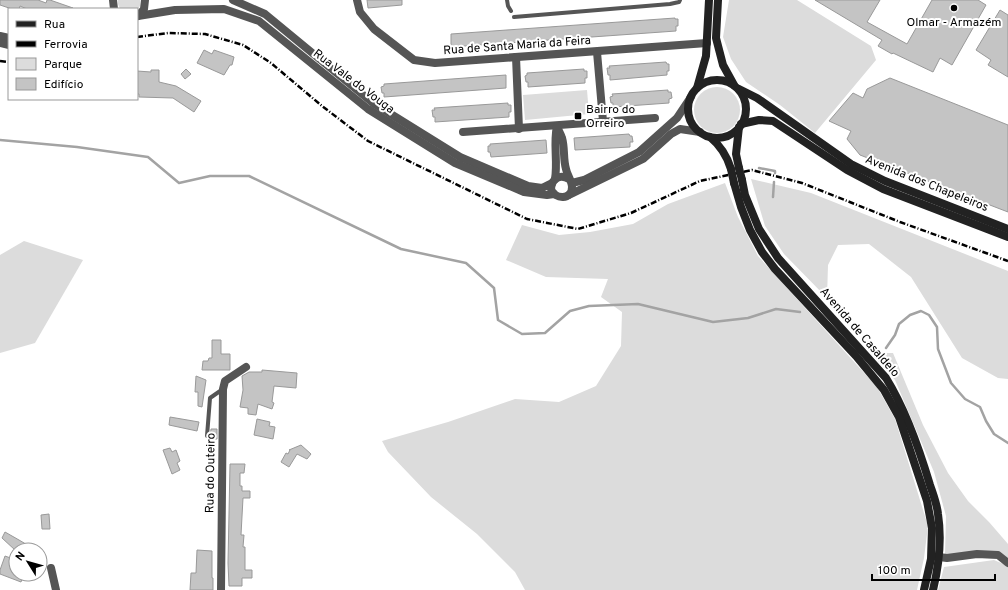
<svg xmlns="http://www.w3.org/2000/svg" width="1008" height="590" font-family="Overpass,sans-serif">
  <style>
    .green { fill: #dcdcdc }
    .lines { fill: none; stroke-linecap: round; stroke-linejoin: round }
    .stream { stroke: #a3a3a3; stroke-width: 2.5 }
    .building { fill: #c4c4c4; stroke: #999 }
    .lane { stroke: #555; stroke-width: 4 }
    .street { stroke: #555; stroke-width: 8 }
    .secondary { stroke: #222; stroke-width: 8 }
    .rail { stroke: #000; stroke-width: 2.5; stroke-dasharray: 6 2 1 2; stroke-linecap: butt }
    .secondary-bridge { stroke: #222; stroke-width: 8 }
    .poi-dot { fill: #000; stroke: #fff; stroke-width: 1.5 }
    .labels { text-anchor: middle; stroke-width: 4; stroke-linejoin: round; paint-order: stroke }
    .poi-label { font-size: 12px; fill: #000; stroke: #fff }
    .street-label { font-size: 12px; fill: #000; stroke: #fff }
  </style>
  <rect width="100%" height="100%" fill="#fff"/>
  <g class="green">
    <path d="M118,0h22v6l-3,4 -17,-1 -2,-5z"/>
    <path d="M729,0h68l74,46 5,14 -61,73 -35,-28 -34,-23 -15,-23 -8,-22z"/>
    <circle cx="717" cy="110" r="23"/>
    <path d="M587,90l2,24 -64,6 -2,-25z"/>
    <path d="M751,179l60,14 197,78v108l-10,-1 -36,-20 -51,-81 -42,-33 -31,1 -10,20 -1,33 -43,-44 -19,-28z"/>
    <path d="M725,183l13,34 20,39 119,131 18,32 33,107 -4,32 -7,32h-392l-10,-18 -38,-38 -46,-37 -43,-45 -6,-11 66,-19 67,-23 44,3 37,-16 25,-40 1,-34 -21,-15 7,-18 -62,-2 -40,-17 16,-35 37,10 31,-3 43,-8 35,-20z"/>
    <path d="M24,241l59,19 -48,83 -35,10v-98z"/>
    <path d="M879,353h14l30,72 25,48 20,28 21,21 19,22v14l-63,-4 1,-38 -12,-44 -39,-92 -20,-22z"/>
    <path d="M994,560l14,6v24h-70l6,-23z"/>
  </g>
  <g class="lines">
    <g class="stream">
      <path d="M0,140l77,7 71,10 31,26 31,-7h39l152,73 65,14 28,25 4,32 24,14 23,-1 25,-22 19,-5 49,-2 75,18 35,-4 28,-9 24,3"/>
      <path d="M759,168l16,3v2"/>
      <path d="M773,197l1,-15"/>
      <path d="M886,348l9,-13 4,-11 11,-9 11,-4 8,4 8,12 1,22 13,34 14,16 15,8 6,14 8,13 14,9"/>
    </g>
  </g>
  <g class="building">
    <path d="M0,0h38l8,3 1,-3h3l23,8 -46,1 -7,-3 -1,3h-7l-12,-4z"/>
    <path d="M367,0h35v5l-34,3z"/>
    <path d="M815,0h65l-13,22 40,22 25,-44h46l8,5 -34,60 -12,-7 -7,14 -40,-19 -1,1 -14,-8 4,-6z"/>
    <path d="M1000,10l8,5v62l-20,-12 3,-5 -15,-10z"/>
    <path d="M675,18v1h3v7h-2v5l-225,16v-13z"/>
    <path d="M204,50l8,4 2,-4 20,7 -2,8h-2l-6,10 -27,-12z"/>
    <path d="M666,62l1,2h2v7h-2v4l-57,5v-5h-2l-1,-7h3l-1,-2z"/>
    <path d="M186,69l5,5 -6,5 -4,-5z"/>
    <path d="M584,69v2h3v7h-2v5l-57,4v-5h-2l-1,-6 2,-1v-2z"/>
    <path d="M151,70h8v12l17,4 25,15 -7,11 -21,-14 -34,-1v-3h-2v-23l14,1z"/>
    <path d="M506,75v13l-122,9v-4h-2l-1,-6 3,-1v-2z"/>
    <path d="M890,78l118,47v87l-148,-57 -13,-16 4,-8 -22,-10 24,-28 10,5 4,-9z"/>
    <path d="M668,90v2h3l1,6 -3,1v4l-56,4v-4h-2l-1,-6 3,-1 -1,-2z"/>
    <path d="M508,103v2h3v7h-2v5l-74,5v-5h-2l-1,-7h3l-1,-2z"/>
    <path d="M629,134l1,2h2l1,6h-3v5l-55,3 -1,-12z"/>
    <path d="M546,140l1,13 -56,4 -1,-5h-2v-6h2v-2z"/>
    <path d="M212,340h9v14h9v16h-28l1,-9h5l1,-3h3z"/>
    <path d="M262,370l35,3 -1,15 -22,-2 -2,16 2,1 -2,6 -14,-5 -2,11 -8,-1v-6l-8,-1 3,-17 -1,-14 7,-4h13z"/>
    <path d="M196,376l10,4 -4,27 -4,-1v-14h-3z"/>
    <path d="M170,417l29,5 -2,9 -28,-6z"/>
    <path d="M257,419l13,3 -1,4 6,1 -2,12 -19,-4z"/>
    <path d="M211,429h6v10h-7z"/>
    <path d="M301,445l10,9 -4,5 -10,-5 -8,13 -8,-5 5,-9 2,1 2,-4h-1z"/>
    <path d="M170,448l2,4 4,-2 4,11 -3,2 3,7 -8,4 -9,-24z"/>
    <path d="M230,464h15l-1,9h-4v13h2v5h8v7h-7l-2,37h3l-1,12h2v23h7v8h-10v8h-13l-1,-23z"/>
    <path d="M49,514l1,15h-8l-1,-14z"/>
    <path d="M5,532l14,8 17,10h-21l-13,-12z"/>
    <path d="M197,550l15,1v27h1v12h-23l1,-17h5z"/>
    <path d="M5,556l11,4v14h8l-3,8 -21,-8v-4z"/>
  </g>
  <g class="lines">
    <g class="lane">
      <path d="M507,0l1,6 3,5"/>
      <path d="M514,17l156,-13 9,-2 1,-2"/>
      <path d="M207,436l3,-38 13,-9"/>
    </g>
    <g class="street">
      <path d="M113,0l1,9"/>
      <path d="M233,0l32,14 108,89 87,54 68,29 14,2 10,-5"/>
      <path d="M357,0l3,12 14,17 40,31 21,3 272,-20"/>
      <path d="M138,16l37,-6 49,-1 35,12 109,88 87,54 69,29 23,3 7,-1"/>
      <path d="M138,16l6,-7 1,-9"/>
      <path d="M0,36l9,2"/>
      <path d="M0,43l9,2"/>
      <path d="M597,52l6,69"/>
      <path d="M516,57l3,72"/>
      <path d="M557,126c1,4 4,8 5,12 3,10 1,21 4,31 1,6 6,12 6,18 0,13 -17,13 -21,2 1,-11 9,-15 18,-10"/>
      <path d="M463,132l192,-14"/>
      <path d="M555,179c3,-18 -2,-35 2,-53"/>
      <path d="M572,183l12,-3 55,-28 38,-34 14,-21"/>
      <path d="M569,195l74,-36 28,-25 9,-5 20,3"/>
      <path d="M939,557l8,1 30,-4 21,1 10,8"/>
      <path d="M51,568l5,22"/>
      <path d="M221,590l2,-201 2,-8 21,-14"/>
    </g>
    <g class="secondary">
      <path d="M718,0l-2,38 7,27 11,20"/>
      <circle cx="717" cy="109" r="29"/>
      <path d="M697,88l9,-32 3,-56"/>
      <path d="M739,89l18,9 94,66 34,17 123,48"/>
      <path d="M741,124l18,-4 14,1 74,49 36,19 125,48"/>
      <path d="M739,127l-3,27 3,14"/>
      <path d="M710,137c11,9 17,19 21,32"/>
      <path d="M742,180l3,15 14,34 19,29 108,120c20,32 33,70 44,107 3,9 7,19 8,29 4,26 1,51 -5,76"/>
      <path d="M734,183l7,24 9,23 12,22 13,17 81,87 28,34 15,27 28,84 5,27 -1,31 -7,31"/>
    </g>
    <g class="rail">
      <path d="M137,37l31,-4 37,1 38,11 28,18 51,43 46,35 159,78 51,10 53,-16 69,-32 52,-11 50,13 98,39 108,39"/>
      <path d="M0,61l9,1"/>
    </g>
    <g class="secondary-bridge">
      <path d="M739,168l3,12"/>
      <path d="M731,169l3,14"/>
    </g>
  </g>
  <g class="poi-dot">
    <circle cx="954" cy="8" r="4"/>
    <rect x="574" y="112" width="8" height="8" rx="2"/>
  </g>
  <g class="labels">
    <g class="poi-label">
      <text x="954" y="26">Olmar - Armazém</text>
      <text x="586" y="113" text-anchor="start">Bairro do<tspan x="586" dy="14">Orreiro</tspan></text>
    </g>
    <g class="street-label">
      <text transform="translate(517 45) rotate(-4)" y="4">Rua de Santa Maria da Feira</text>
      <text transform="translate(354 81) rotate(37)" y="4">Rua Vale do Vouga</text>
      <text transform="translate(927 183) rotate(22)" y="4">Avenida dos Chapeleiros</text>
      <text transform="translate(860 332) rotate(49)" y="4">Avenida de Casaldelo</text>
      <text transform="translate(210 473) rotate(-89)" y="4">Rua do Outeiro</text>
    </g>
  </g>
  <rect x="8" y="8" width="130" height="92" fill="#ffffff" stroke="#999999"/>
  <rect x="16" y="21" width="20" height="6" fill="#222222" stroke="#999999"/>
  <text x="44" y="28" font-size="12" fill="#000000">Rua</text>
  <rect x="16" y="41" width="20" height="6" fill="#000000" stroke="#999999"/>
  <text x="44" y="48" font-size="12" fill="#000000">Ferrovia</text>
  <rect x="16" y="58" width="20" height="12" fill="#dcdcdc" stroke="#999999"/>
  <text x="44" y="68" font-size="12" fill="#000000">Parque</text>
  <rect x="16" y="78" width="20" height="12" fill="#c4c4c4" stroke="#999999"/>
  <text x="44" y="88" font-size="12" fill="#000000">Edifício</text>
  <g transform="translate(28 562) rotate(307)"><circle r="19" fill="#ffffff" stroke="#999999"/>
  <path d="M0-3L7 15L0 10L-7 15Z" fill="#000000"/>
  <text y="-6" font-size="11" font-weight="bold" text-anchor="middle" fill="#000000">N</text>
  </g>
  <path d="M872 574v6h123v-6" fill="none" stroke="#000000" stroke-width="2"/>
  <text x="878" y="574" font-size="12" fill="#000000" stroke="#ffffff" stroke-width="3" paint-order="stroke">100 m</text>
</svg>
